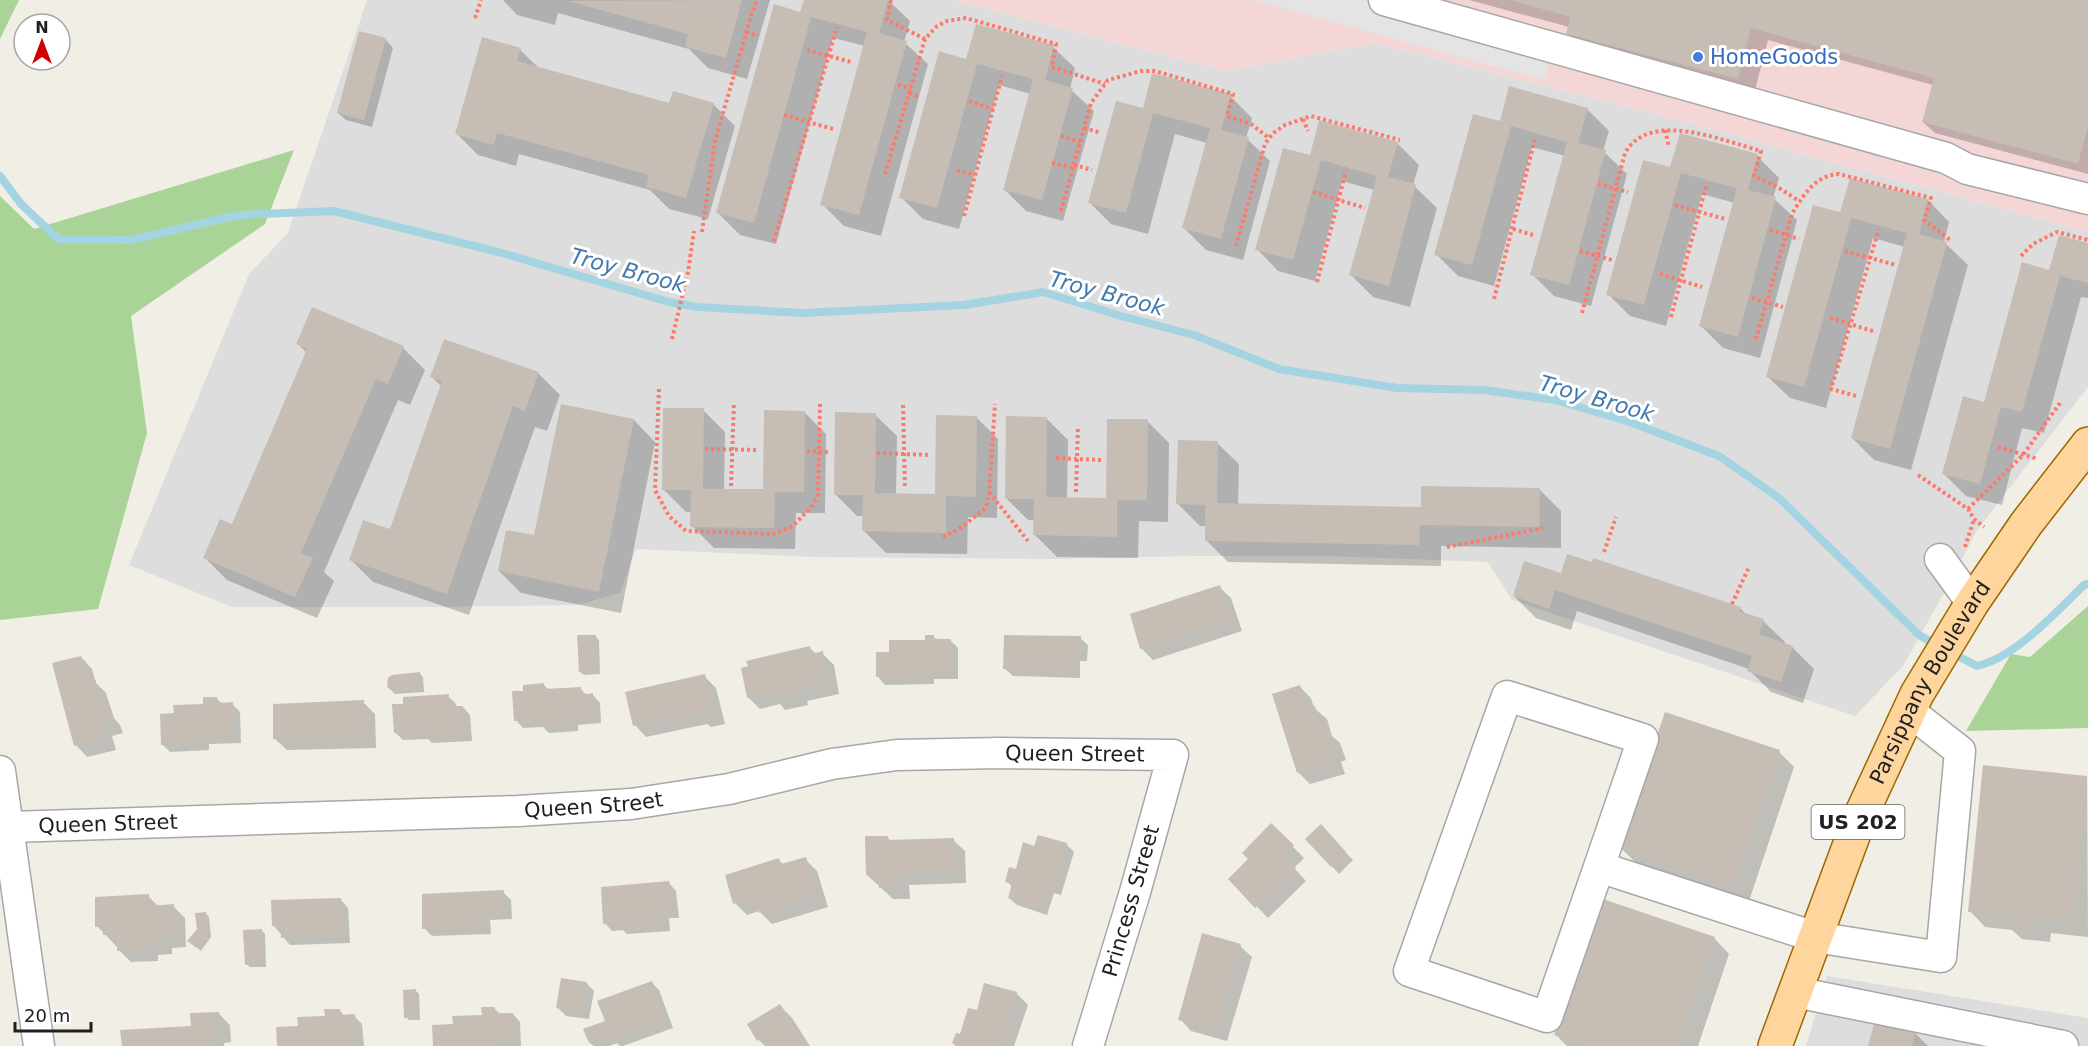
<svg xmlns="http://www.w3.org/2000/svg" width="2088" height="1046" font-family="'DejaVu Sans',sans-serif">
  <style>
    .residential { fill: #dedddd }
    .commercial { fill: #f3d6d5 }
    .forest { fill: #aad398 }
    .parking { fill: #e4e4e4 }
    .shadow { fill: #0003 }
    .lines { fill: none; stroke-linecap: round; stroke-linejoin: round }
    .stream { stroke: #a4d4e2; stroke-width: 8 }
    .building { fill: #c6bdb5 }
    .minor-casing { stroke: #a7a7a7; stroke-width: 33 }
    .major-casing { stroke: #9d6800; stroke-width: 36 }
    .path { stroke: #ff796a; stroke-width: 4; stroke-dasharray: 3 3; stroke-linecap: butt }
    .minor { stroke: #fff; stroke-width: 30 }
    .major { stroke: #ffd59e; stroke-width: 33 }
    .shop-dot { fill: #3f7fe0; stroke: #fff; stroke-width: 2 }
    .labels { text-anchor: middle; stroke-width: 6; stroke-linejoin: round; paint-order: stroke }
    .shield { fill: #fff; stroke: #636363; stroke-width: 1.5 }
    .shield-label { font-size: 20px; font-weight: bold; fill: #202020 }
    .shop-label { font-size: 21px; fill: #366cbe; stroke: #fff; text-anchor: start }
    .street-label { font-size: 21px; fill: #202020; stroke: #fff }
    .water-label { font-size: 22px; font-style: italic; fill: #427aaf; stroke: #fff }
  </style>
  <rect width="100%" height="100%" fill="#f1eee6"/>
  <g class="residential">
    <path d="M367,0h585l274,71 149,-28 278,70 435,119v155l-111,143 -34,65 -40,71 -48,50 -343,-116 -24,-38 -160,-6h-135l-138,3 -243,-2 -176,-8 -16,44 -43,12 -146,2h-199l-103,-42 120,-291 39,-41z"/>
    <path d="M1827,976l261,42v28h-282z"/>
  </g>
  <path class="commercial" d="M952,0h1136v232l-435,-119 -278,-70 -149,28z"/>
  <g class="forest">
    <path d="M0,0h19l-19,39z"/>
    <path d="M294,150l-29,74 -134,92 16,117 -49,176 -98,11v-424l34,33z"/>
    <path d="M2088,606v122l-122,3 45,-77 19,3z"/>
  </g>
  <path class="parking" d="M1254,0h108l189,52 -7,28z"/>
  <g class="shadow">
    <path d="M503,0h267l-23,79 -39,-11 -19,-19 -131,-36 -3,12 -38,-10z"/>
    <path d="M805,0h83l22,21 -6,21 24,22 -47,172 -37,-10 -22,-22 43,-158 -32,-8 -57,206 -36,-9 -22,-22z"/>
    <path d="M1469,0h619v174l-153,-41 -12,-11 10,-37 -165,-45 -14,54 -171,-45 -15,-15 1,-7z"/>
    <path d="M360,33l26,7 7,8 -21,79 -26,-7 -8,-7z"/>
    <path d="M1053,47l22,21 -5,21 24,22 -31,110 -37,-10 -22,-22 27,-95 -32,-9 -40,144 -36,-10 -22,-22 66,-136z"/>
    <path d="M520,50l19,18 131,37 43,-1 22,22 -27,93 -39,-10 -19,-19 -131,-36 -3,12 -38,-11 -22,-22z"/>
    <path d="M1230,96l22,22 -6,20 24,23 -27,99 -37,-10 -22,-22 23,-85 -32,-9 -27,100 -37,-10 -22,-22 55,-92z"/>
    <path d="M1587,109l22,22 -6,20 24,23 -36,132 -37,-10 -22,-22 33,-118 -33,-9 -38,139 -36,-10 -22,-22 65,-131z"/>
    <path d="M1397,143l22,22 -6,20 24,23 -27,99 -37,-10 -22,-22 23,-85 -32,-9 -27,100 -37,-10 -21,-22 54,-92z"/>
    <path d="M1757,156l22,22 -6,20 24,22 -37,138 -37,-10 -22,-22 34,-123 -33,-9 -36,132 -36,-10 -22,-22 63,-125z"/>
    <path d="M1928,200l21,22 -5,20 24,23 -57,205 -37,-10 -22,-22 53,-191 -32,-9 -47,170 -36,-10 -22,-21 73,-163z"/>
    <path d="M2088,244v54l-7,-1 -37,136 -22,-5 -20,77 -36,-9 -22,-22 41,-70 65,-132z"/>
    <path d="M313,309l90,39 22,22 -15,35 -12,-5 -74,172 10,9 -17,37 -90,-38 -22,-22 28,-32 74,-173 -9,-9z"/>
    <path d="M538,373l22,22 -13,36 -12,-4 -66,188 -96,-33 -22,-22 40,-29 51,-144 -10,-10z"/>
    <path d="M703,410l22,22 -1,58 41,1 39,-79 22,22 -1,79h-29l-1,36 -81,-1 -22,-22v-14h-6l-22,-22z"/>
    <path d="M875,415l22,21 -1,59 41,1 39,-79 22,22 -1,79 -29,-1 -1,37 -81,-1 -22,-22v-15h-7l-22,-22z"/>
    <path d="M1046,418l22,22 -1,59h41l39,-78 22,22 -1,79 -29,-1 -1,37 -81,-1 -22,-22v-15h-7l-22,-22z"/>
    <path d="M634,420l21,22 -34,171 -100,-20 -22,-22 36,-34z"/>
    <path d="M1217,443l22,21 -1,41 184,4 117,-20 22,22v37l-120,-2v20l-213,-4 -22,-22v-14h-6l-22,-22z"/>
    <path d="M1562,575l178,33 7,7 16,6 22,21v2l7,3 22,22 -11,34 -32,-11 -22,-22v-1l-172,-58 -6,19 -35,-12 -22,-22z"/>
    <path d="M1219,587l12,11 11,33 -89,29 -12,-12z"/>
    <path d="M595,636l4,4 1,34 -16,1 -4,-3z"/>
    <path d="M933,636l5,5h13l7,7v31h-24v5l-49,1 -7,-8 13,-23 36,-13z"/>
    <path d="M1080,638l8,7 -1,16h-7v17l-67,-2 -8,-7z"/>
    <path d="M810,648l6,6 6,-1 12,12 5,29 -32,7 1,4 -23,5 -5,-6 -20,5 -12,-12z"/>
    <path d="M81,657l11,12 4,14 10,10 8,25 6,7 3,8 -11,3 4,14 -29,7 -11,-12z"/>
    <path d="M420,674l3,3 1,15 -29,2 -7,-7z"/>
    <path d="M704,676l12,12 9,36 -14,3 -4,-3 -61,13 -11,-12z"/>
    <path d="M544,685l5,5 31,-2 7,8 6,-1 7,8 1,20 -23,2v6l-29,2 -6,-6 -20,1 -7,-8z"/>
    <path d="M1299,686l12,12 3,10 13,11 5,17 8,7 6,17 -5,2 4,12 -35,10 -12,-12z"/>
    <path d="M448,696l8,8v4l7,-1 7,8 2,26 -40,2 -4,-4 -25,1 -7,-7 9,-28z"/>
    <path d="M216,698l6,6h10l8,8 1,31 -32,1v6l-39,2 -8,-8 13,-29 30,-10z"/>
    <path d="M363,702l12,12 1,34 -89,2 -12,-11z"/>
    <path d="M1779,752l15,15 -45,134 -113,-38 -15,-15z"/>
    <path d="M2087,777l1,160 -37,-4 -1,9 -28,-3 -10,-9 -27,-3 -15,-16z"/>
    <path d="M1271,825l33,33 -10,10 12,13 -38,37 -38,-39 20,-20z"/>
    <path d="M1328,834l25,26 -14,14 -32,-34z"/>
    <path d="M887,837l5,5 61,-2 12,11 1,32 -57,2 1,14h-17l-26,-24z"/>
    <path d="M1066,844l8,8 -13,43 -7,-2 -7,22 -30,-10 -8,-7 3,-11 -5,-6 28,-33z"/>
    <path d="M805,859l12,12 11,36 -56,17 -13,-13 -12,4 -12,-12 43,-43 6,5z"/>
    <path d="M669,883l7,8 3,27h-10l1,13 -43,3 -4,-4 -11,1 -7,-8z"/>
    <path d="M503,892l8,8 1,19 -22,1 1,14 -59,2 -8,-8z"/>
    <path d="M148,896l11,11 14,-1 12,12 1,29 -14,1v6l-14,1v6l-27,1 -12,-12v-4h-3l-19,-20z"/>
    <path d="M341,900l7,8 2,35 -60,2 -16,-19z"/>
    <path d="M206,914l3,3 2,20 -10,14 -8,-7z"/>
    <path d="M261,930l4,4 1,33h-16l-3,-3z"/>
    <path d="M1714,938l15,16 -31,92h-131l-11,-11z"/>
    <path d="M1240,946l12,11 -25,84 -36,-10 -11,-12z"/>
    <path d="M651,982l8,8 14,38 -50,18h-3l-3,-3 -8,3h-15l-4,-3 -5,-13 22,-8z"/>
    <path d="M586,983l8,8 -5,28 -23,-3 -8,-8z"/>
    <path d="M416,991l3,3 1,26h-11l-3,-3z"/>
    <path d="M1016,993l12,12 -14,41h-58l22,-34z"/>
    <path d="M780,1006l12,12 18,28h-45l-6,-6 -10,-15z"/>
    <path d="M494,1008l6,6h13l7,8 1,24h-87l20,-21 29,-9z"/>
    <path d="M339,1010l7,7 8,-1 8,8 2,22h-86l21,-18z"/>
    <path d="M218,1013l12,12 1,17 -7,1v3h-101l69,-19z"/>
    <path d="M1915,1033l13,13h-58z"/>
  </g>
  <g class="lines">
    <g class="stream">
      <path d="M0,176l21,28 37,35 73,1 107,-25 96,-4 168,42 167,49 28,5 105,6 162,-8 79,-13 78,24 73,19 85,34 118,19 87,2 71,10 72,21 92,35 60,42 140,137 18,10"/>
      <path d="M1950,652l27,14c38,-8 79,-54 107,-81l4,-1"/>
    </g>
  </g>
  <g class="building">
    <path d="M742,0l-16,58 -41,-11 3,-13 -120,-33z"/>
    <path d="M804,0h84l-9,33 28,8 -48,174 -39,-10 47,-173 -56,-15 -57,206 -38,-10 58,-209 26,8z"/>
    <path d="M1511,0h577v127l-10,37 -156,-42 12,-44 -183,-50 -13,51 -172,-45 4,-17z"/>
    <path d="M976,24l78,21 -9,35 28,8 -31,112 -39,-10 30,-111 -56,-15 -40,144 -38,-10 40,-147 27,8z"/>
    <path d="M359,31l27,7 -22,82 -27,-7z"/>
    <path d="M482,37l39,11 -4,13 152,42 4,-12 41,12 -28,95 -40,-11 3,-12 -152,-42 -3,12 -39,-11z"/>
    <path d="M1152,73l79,21 -10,36 28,7 -28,102 -39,-11 28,-100 -57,-15 -27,100 -38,-10 28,-102 27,7z"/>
    <path d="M1509,86l79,22 -10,35 28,7 -37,135 -39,-10 37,-133 -56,-16 -39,139 -38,-10 39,-141 27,7z"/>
    <path d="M1319,120l79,22 -10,35 28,7 -27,102 -40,-11 28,-99 -56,-16 -28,100 -38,-10 28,-102 27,7z"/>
    <path d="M1680,133l78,21 -10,36 28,7 -38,140 -39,-11 38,-138 -56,-15 -37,132 -38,-10 37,-135 27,7z"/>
    <path d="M1850,178l78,21 -9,35 28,8 -57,207 -39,-11 56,-205 -56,-15 -47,169 -38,-10 47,-172 27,7z"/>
    <path d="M2059,235l29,8v40l-28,-7 -38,136 -21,-5 -21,77 -38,-10 21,-78 21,6 38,-140 27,8z"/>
    <path d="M312,307l92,39 -16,38 -12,-5 -75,174 12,5 -18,39 -92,-39 17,-39 12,5 75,-175 -11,-5z"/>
    <path d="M444,339l95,33 -14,39 -12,-5 -66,188 -98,-34 14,-40 27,9 52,-148 -12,-4z"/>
    <path d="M561,404l73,15 -35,173 -101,-21 8,-41 28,5z"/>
    <path d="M663,408h41l-1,81h60l1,-79 41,1 -1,81h-29l-1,36 -84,-1 1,-37h-29z"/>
    <path d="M835,412l41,1 -1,80 60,1 1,-79 41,1 -1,81 -30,-1v37l-84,-2 1,-36h-29z"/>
    <path d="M1006,416l41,1 -1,80 60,1 1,-79h41l-1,81h-30v37l-84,-2 1,-36h-29z"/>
    <path d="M1178,440l40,1 -1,62 204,4v-21l119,2 -1,39 -119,-2 -1,20 -214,-4v-36l-29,-1z"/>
    <path d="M1567,554l25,8 1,-4 148,49 -2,4 25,8 -5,15 34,12 -12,36 -34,-11 5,-15 -197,-66 -6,19 -36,-13 11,-35 37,12z"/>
    <path d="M1220,585l11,35 -91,29 -10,-35z"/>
    <path d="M577,635h19l2,36 -19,1z"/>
    <path d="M925,635h9v4h17v33h-25v5h-50v-25h13v-12h36z"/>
    <path d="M1004,635l77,1 -1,18h-7v17l-70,-2z"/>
    <path d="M810,646l2,8 11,-3 5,31 -31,7 1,4 -26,6 -1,-7 -24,6 -6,-30 7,-2 -2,-5z"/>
    <path d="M81,656l7,25 7,-2 10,34 4,-2 3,10 -11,3 4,14 -31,8 -22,-83z"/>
    <path d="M420,672l2,17 -27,3 -8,-5 1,-9 4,-3z"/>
    <path d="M705,674l9,39 -17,3 -1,-4 -63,14 -8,-34z"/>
    <path d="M544,683v6l37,-2v8l12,-2 1,23 -23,2v6l-31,2 -1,-7 -25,2 -2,-30h11v-6z"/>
    <path d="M1300,685l7,23 8,-2 9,26 5,-2 6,19 -5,1 4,12 -37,11 -25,-79z"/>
    <path d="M449,694v12h14l2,28 -42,2 -1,-4 -28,1 -2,-29h11v-7z"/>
    <path d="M203,697h14v6l16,-1 1,33 -32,2v6l-41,2 -1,-31 14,-1 -1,-8 30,-1z"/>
    <path d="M364,700l1,37 -92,2v-35z"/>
    <path d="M1665,712l115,38 -47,137 -114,-39z"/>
    <path d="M1983,765l104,11 -14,146 -37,-4 -1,9 -30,-3 1,-8 -38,-4z"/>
    <path d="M1271,823l23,22 -10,11 12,12 -41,40 -27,-29 20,-20 -6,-6z"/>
    <path d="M1321,824l25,28 -15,15 -26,-28z"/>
    <path d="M1038,835l29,8 -14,46 -7,-2 -7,21 -31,-10 4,-14 -7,-2 4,-15 7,2 7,-27 11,4z"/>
    <path d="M865,836h23v4l66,-2 1,34 -57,2 1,13 -20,1v-13h-13z"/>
    <path d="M806,857l12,38 -59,18 -5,-15 -21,6 -8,-29 54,-17 2,6z"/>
    <path d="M669,881l3,29 -10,1 1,12 -45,4 -1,-4 -14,1 -2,-37z"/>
    <path d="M504,890v22l-21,1 1,13 -62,3v-35z"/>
    <path d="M149,894v12l25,-2 1,32 -14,1v6h-14v6l-30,2v-17l-14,1v-9l-8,1v-30z"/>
    <path d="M341,898l2,38 -62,2v-12h-9l-1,-26z"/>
    <path d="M1600,898l115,39 -37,109h-91l-33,-11z"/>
    <path d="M206,912l3,21 -12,15 -10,-7 10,-12 -2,-16z"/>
    <path d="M262,929l2,35 -19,1 -2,-35z"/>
    <path d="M1202,933l39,11 -25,86 -38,-10z"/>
    <path d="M561,978l26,4 -5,30 -26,-4z"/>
    <path d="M652,981l14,39 -54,20 -2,-5 -21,8 -6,-14 22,-8 -8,-20z"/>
    <path d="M984,983l33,9 -18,54 -8,-2v2h-35l-4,-3 4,-10 4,1 8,-26 9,2z"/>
    <path d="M416,989l1,28 -13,1 -1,-28z"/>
    <path d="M780,1004l28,42h-42l-5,-8 -4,3 -10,-17z"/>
    <path d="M481,1007h14v6h18l1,28 -17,1v4h-64l-1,-21 21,-1 -1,-8 30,-1z"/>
    <path d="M324,1009h16l1,6 14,-1 2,32h-80l-1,-19 22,-1 -1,-9 28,-1z"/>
    <path d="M219,1012l1,19 -8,1 1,14h-91l-2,-16 71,-4 -1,-13z"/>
    <path d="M1875,1020l41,12 -4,14h-44z"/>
  </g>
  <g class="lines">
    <defs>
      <g id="minor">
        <path d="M1384,0l562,158 21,11 121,30"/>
        <path d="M1940,559l32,44"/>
        <path d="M0,771l39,275"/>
        <path id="s1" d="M9,827l509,-16 113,-7 98,-15 103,-25 65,-9 103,-2 173,2 -38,137 -47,154"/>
        <path d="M1599,867l-52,150 -138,-46 98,-275 136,43 -44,128 216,70 126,20 19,-206 -51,-40"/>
        <path d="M1795,992l268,54"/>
      </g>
      <g id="major">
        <path id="s2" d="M1775,1046l85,-229 57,-123 55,-91 54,-79 62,-80"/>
      </g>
    </defs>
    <use href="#minor" class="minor-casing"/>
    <use href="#major" class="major-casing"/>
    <g class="path">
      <path d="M891,0l-4,20 38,19"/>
      <path d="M475,18l6,-18"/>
      <path d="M746,32l12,4"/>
      <path d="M807,50l44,12"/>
      <path d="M898,85l13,4"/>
      <path d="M909,93l11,4"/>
      <path d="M969,101l24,8"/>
      <path d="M784,115l49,14"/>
      <path d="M1303,119l5,12"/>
      <path d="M1084,128l17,5"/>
      <path d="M1665,130l4,17"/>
      <path d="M1061,136l19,6"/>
      <path d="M1052,163l21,5"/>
      <path d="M1074,165l18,5"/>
      <path d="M957,170l18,5"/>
      <path d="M885,174l40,-135 12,-13 10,-5 19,-3 90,26 -4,23 53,17"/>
      <path d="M1598,184l30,8"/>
      <path d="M1313,192l52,16"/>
      <path d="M1675,205l50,14"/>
      <path d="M1061,211l30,-108 17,-23 33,-9h14l78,23 -6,22 24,8 18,14"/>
      <path d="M964,216l38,-140"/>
      <path d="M1513,229l20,6"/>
      <path d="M1770,230l29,9"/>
      <path d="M702,232l13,-91 36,-125 6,-16"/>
      <path d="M774,241l63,-214"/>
      <path d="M1236,246l29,-102 7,-10 13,-9 26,-9 89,24"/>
      <path d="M1580,251l32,9"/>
      <path d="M1845,251l51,14"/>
      <path d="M2021,256l12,-12 24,-12 31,8"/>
      <path d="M1660,274l42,13"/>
      <path d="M1317,282l29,-111"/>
      <path d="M1752,298l31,9"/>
      <path d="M1494,299l41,-160"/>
      <path d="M1582,313l43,-160c25,-44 98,-12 136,-2l-7,25 22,10 23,15"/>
      <path d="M1671,317l36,-134"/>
      <path d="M1830,318l46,14"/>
      <path d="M672,339l16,-67 6,-41"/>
      <path d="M1756,339l36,-125c11,-19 24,-39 47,-40l92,24 -7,22 26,20"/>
      <path d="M659,389l-4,101 14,26 17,15 87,3 20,-8 19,-20 6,-12 2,-92"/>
      <path d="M1856,396l-25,-7 48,-160"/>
      <path d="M903,405l2,83"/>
      <path d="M1998,447l40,12"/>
      <path d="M705,449l53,1"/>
      <path d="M807,451l23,1"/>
      <path d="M877,453l53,2"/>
      <path d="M1056,458l45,2"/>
      <path d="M1918,475l50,34 6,10 10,8"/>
      <path d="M731,486l3,-84"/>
      <path d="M989,492l39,49"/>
      <path d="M1076,492l2,-66"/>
      <path d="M1968,509l55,-54 37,-52"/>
      <path d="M943,537l16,-8 27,-21 3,-16 6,-88"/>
      <path d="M1447,547l96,-19"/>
      <path d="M1965,547l9,-28"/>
      <path d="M1604,552l12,-35"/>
      <path d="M1732,604l17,-37"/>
    </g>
    <use href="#minor" class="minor"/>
    <use href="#major" class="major"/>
  </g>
  <circle class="shop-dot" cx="1698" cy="57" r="6"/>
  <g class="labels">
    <rect class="shield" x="1811.5" y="805" width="93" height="34" rx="4.5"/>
    <g class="shield-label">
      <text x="1858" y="829">US 202</text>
    </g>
    <g class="shop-label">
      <text x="1710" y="64">HomeGoods</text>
    </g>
    <g class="street-label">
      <text dy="7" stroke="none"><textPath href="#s2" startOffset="396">Parsippany Boulevard</textPath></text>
      <text dy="7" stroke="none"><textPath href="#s1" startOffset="1071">Queen Street</textPath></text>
      <text dy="7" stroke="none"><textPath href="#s1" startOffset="585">Queen Street</textPath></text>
      <text dy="7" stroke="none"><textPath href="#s1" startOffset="99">Queen Street</textPath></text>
      <text transform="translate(1131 901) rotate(-74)" y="7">Princess Street</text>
    </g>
    <g class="water-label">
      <text transform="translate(628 270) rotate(15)" y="8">Troy Brook</text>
      <text transform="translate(1107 293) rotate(15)" y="8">Troy Brook</text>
      <text transform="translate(1597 398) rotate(16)" y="8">Troy Brook</text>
    </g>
  </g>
  <g transform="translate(42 42)"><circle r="28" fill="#ffffff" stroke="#a6a6a6" stroke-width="1.5"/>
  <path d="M0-4.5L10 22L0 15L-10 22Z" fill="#d10000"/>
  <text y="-9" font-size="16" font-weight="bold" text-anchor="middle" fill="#202020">N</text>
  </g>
  <path d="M15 1022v9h76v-9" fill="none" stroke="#202020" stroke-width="3"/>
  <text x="24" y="1022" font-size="18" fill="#202020" stroke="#ffffff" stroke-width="4.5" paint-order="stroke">20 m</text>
</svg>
